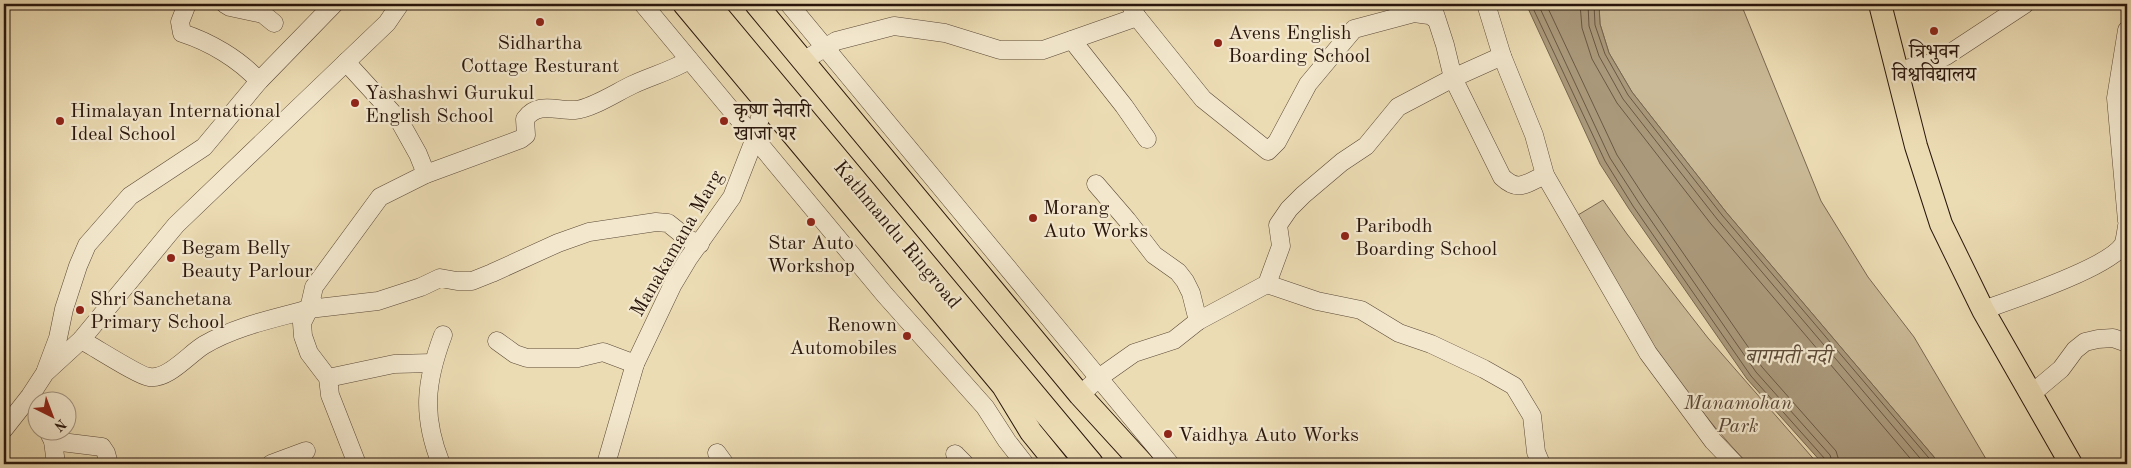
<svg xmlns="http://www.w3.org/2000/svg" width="2131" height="468" font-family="'Old Standard TT','Noto Serif Devanagari',serif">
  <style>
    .green { fill: #cbba97; stroke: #7a6852 }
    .water { fill: #aa997b; stroke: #76654f }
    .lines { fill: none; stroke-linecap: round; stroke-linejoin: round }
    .shore { stroke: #6a5844; stroke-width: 1 }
    .minor-casing { stroke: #5a4836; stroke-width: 19 }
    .major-casing { stroke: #29160c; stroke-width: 24 }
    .highway-casing { stroke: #29160c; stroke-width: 28 }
    .minor { stroke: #f3e8ce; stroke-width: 18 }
    .major { stroke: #ecdcb4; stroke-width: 22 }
    .highway { stroke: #ecdcb4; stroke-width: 26 }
    .poi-dot { fill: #8f2418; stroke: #f3e8ce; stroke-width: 2 }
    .labels { text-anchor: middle; stroke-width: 4.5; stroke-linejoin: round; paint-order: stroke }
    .poi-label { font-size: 20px; fill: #29160c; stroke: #f3e8ce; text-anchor: start }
    .street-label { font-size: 20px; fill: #29160c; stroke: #f3e8ce }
    .park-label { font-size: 20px; font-style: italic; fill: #5a4736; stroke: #f3e8ce }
    .water-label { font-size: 21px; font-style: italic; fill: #5d4a38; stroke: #f3e8ce }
  </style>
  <rect width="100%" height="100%" fill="#ecdcb4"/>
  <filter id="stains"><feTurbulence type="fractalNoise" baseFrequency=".004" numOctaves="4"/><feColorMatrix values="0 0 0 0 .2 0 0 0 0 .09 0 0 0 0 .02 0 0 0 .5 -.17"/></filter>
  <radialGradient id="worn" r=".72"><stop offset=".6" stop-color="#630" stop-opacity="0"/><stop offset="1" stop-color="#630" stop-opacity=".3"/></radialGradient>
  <g class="green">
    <path d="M1599,4h142l80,197 47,76 46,60 75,127h-49l-214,-252 -94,-120 -23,-39 -9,-29z"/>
    <path d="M1603,200l24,34 81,104 110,126h-70c-45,-47 -84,-100 -118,-155 -19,-31 -35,-63 -52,-94z"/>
  </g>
  <path class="water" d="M1526,4h73l1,20 9,29 23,39 94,120 214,252h-117l-76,-85 -118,-170 -29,-45z"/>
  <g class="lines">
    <g class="shore">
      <path d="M1531,4l74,157 28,45 118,170 74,83 1,5"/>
      <path d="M1538,4l72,154 29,45 117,169 74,83 3,9"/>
      <path d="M1546,4l71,151 28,43 117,169 74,84 4,13"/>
      <path d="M1580,4l2,24 10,31 25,44 94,121 204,240"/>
      <path d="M1588,4l1,22 10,30 24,43 94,120 208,245"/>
      <path d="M1594,4l1,21 10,29 23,41 94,120 212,249"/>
    </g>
    <defs>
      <g id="minor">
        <path d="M187,4l-7,18 2,11c28,9 57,26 77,48"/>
        <path d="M225,4l5,3 33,7 11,9"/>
        <path d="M643,4l242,291 100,112 22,34 18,23"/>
        <path d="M789,4l381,460"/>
        <path d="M1130,4l7,13 66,82 65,52 9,-9 31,-58 46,-55 60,-16 15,2 7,4"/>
        <path d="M1486,4l16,52 32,79 11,40 103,178 65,88 22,23"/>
        <path d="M1433,8l12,37 8,33 49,99c17,16 24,6 43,-2"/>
        <path d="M2127,30l-11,68 11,123"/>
        <path d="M1072,40l52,66 23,33"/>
        <path d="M689,60c-18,11 -38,16 -57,25 -15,7 -41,24 -57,25 -18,1 -37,-9 -50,9l1,16 -5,4 -95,35 -46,23 -66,90 -5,22 69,-8 43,-14 19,-9 17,3h15l20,-8 66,-30 31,-11 67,-10 12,1 20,16 12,5"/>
        <path d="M803,61l33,-20 58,-15 51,7 55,17h43l94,-33"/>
        <path d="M346,62l53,58 19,34 8,20"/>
        <path d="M1896,71l36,-8 14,-7 79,-52"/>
        <path d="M1096,184l31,36 27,35 24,17 7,9 6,12 7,28"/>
        <path d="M1267,284l50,17 44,9 38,23 32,11 53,25 30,17 18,30 4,36 5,12"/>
        <path d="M1983,310c28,-10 125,-42 140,-65 2,-4 3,-13 4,-19"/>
        <path d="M81,340c12,6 58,36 68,37 19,3 40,-23 55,-32 32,-19 69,-26 105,-36l-7,14 1,13 6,17 19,25 2,17 27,69"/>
        <path d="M497,341l18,13 12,4h51l25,-6 32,12"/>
        <path d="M46,370l12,-32 6,-29 14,-43 9,-21 43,-49 74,-49 55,-66 75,-77"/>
        <path d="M328,378l66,-14 38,-1"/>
        <path d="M1080,395l20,-18 34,-24 40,-13 24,-19 69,-37 14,-38 -3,-21 11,-16 14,-14 39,-33 24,-16 32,-39 55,-29 49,-22"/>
        <path d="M2030,395l31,-26 14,-19 10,-8 13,-3 15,-1 14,5"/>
        <path d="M4,429l26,-33 15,-23 36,-33 95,-115 211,-202 13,-19"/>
        <path d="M48,431l5,10 3,23"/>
        <path d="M53,441l49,6 4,6 3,11"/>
        <path d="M717,453l8,11"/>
        <path d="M955,454l10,10"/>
        <path d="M271,464l35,-13"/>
        <path d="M441,464c-19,-48 -16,-81 2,-129"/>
        <path d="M606,464l29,-100 38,-80 15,-25 44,-62 23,-59 9,-37"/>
      </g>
      <g id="major">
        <path d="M684,4l319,382 28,46 26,32"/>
        <path d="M756,4l324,391 63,69"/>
        <path d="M1880,4l36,142 25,78 42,86 88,154"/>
      </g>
      <path id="highway" d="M706,4l384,460"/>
    </defs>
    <use href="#minor" class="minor-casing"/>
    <use href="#major" class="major-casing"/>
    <use href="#highway" class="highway-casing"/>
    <use href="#minor" class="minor"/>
    <use href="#major" class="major"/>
    <use href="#highway" class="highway"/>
  </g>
  <g class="poi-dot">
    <circle cx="540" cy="22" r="5"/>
    <circle cx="1934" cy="31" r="5"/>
    <circle cx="1218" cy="43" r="5"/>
    <circle cx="355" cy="103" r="5"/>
    <circle cx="60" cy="121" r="5"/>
    <circle cx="724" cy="121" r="5"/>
    <circle cx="1033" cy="218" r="5"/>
    <circle cx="811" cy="222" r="5"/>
    <circle cx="1345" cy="236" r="5"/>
    <circle cx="171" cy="258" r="5"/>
    <circle cx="80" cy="310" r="5"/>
    <circle cx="907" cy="336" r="5"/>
    <circle cx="1168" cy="434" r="5"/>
  </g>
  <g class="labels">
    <g class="poi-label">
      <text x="1228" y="39">Avens English<tspan x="1228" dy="23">Boarding School</tspan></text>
      <text x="540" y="49" text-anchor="middle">Sidhartha<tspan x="540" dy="23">Cottage Resturant</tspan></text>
      <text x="1934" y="58" text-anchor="middle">त्रिभुवन<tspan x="1934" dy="23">विश्वविद्यालय</tspan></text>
      <text x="365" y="99">Yashashwi Gurukul<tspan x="365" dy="23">English School</tspan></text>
      <text x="70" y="117">Himalayan International<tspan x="70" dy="23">Ideal School</tspan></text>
      <text x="734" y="117">कृष्ण नेवारी<tspan x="734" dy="23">खाजा घर</tspan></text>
      <text x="1043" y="214">Morang<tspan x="1043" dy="23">Auto Works</tspan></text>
      <text x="1355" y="232">Paribodh<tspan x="1355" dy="23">Boarding School</tspan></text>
      <text x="811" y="249" text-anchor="middle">Star Auto<tspan x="811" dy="23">Workshop</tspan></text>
      <text x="181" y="254">Begam Belly<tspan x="181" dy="23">Beauty Parlour</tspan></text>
      <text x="90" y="305">Shri Sanchetana<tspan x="90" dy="23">Primary School</tspan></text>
      <text x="897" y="331" text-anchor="end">Renown<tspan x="897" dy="23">Automobiles</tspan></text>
      <text x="1178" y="441">Vaidhya Auto Works</text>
    </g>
    <g class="street-label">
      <text transform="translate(898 234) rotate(50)" y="7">Kathmandu Ringroad</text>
      <text transform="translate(676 243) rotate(-60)" y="7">Manakamana Marg</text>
    </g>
    <g class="park-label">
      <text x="1738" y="409">Manamohan<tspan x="1738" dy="23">Park</tspan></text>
    </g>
    <g class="water-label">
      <text x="1788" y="363">बागमती नदी</text>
    </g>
  </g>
  <rect width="2131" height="468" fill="none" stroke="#ecdcb4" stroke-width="20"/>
  <rect x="5" y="5" width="2121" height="458" fill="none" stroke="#29160c" stroke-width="2.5"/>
  <rect x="10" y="10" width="2111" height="448" fill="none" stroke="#29160c"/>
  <g transform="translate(52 416) rotate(138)"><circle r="24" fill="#f3e8ce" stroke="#a29480"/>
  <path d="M0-4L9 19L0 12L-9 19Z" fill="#8f2418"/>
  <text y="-8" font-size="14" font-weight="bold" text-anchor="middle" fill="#29160c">N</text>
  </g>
  <rect width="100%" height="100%" filter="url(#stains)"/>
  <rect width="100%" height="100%" fill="url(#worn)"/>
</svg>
